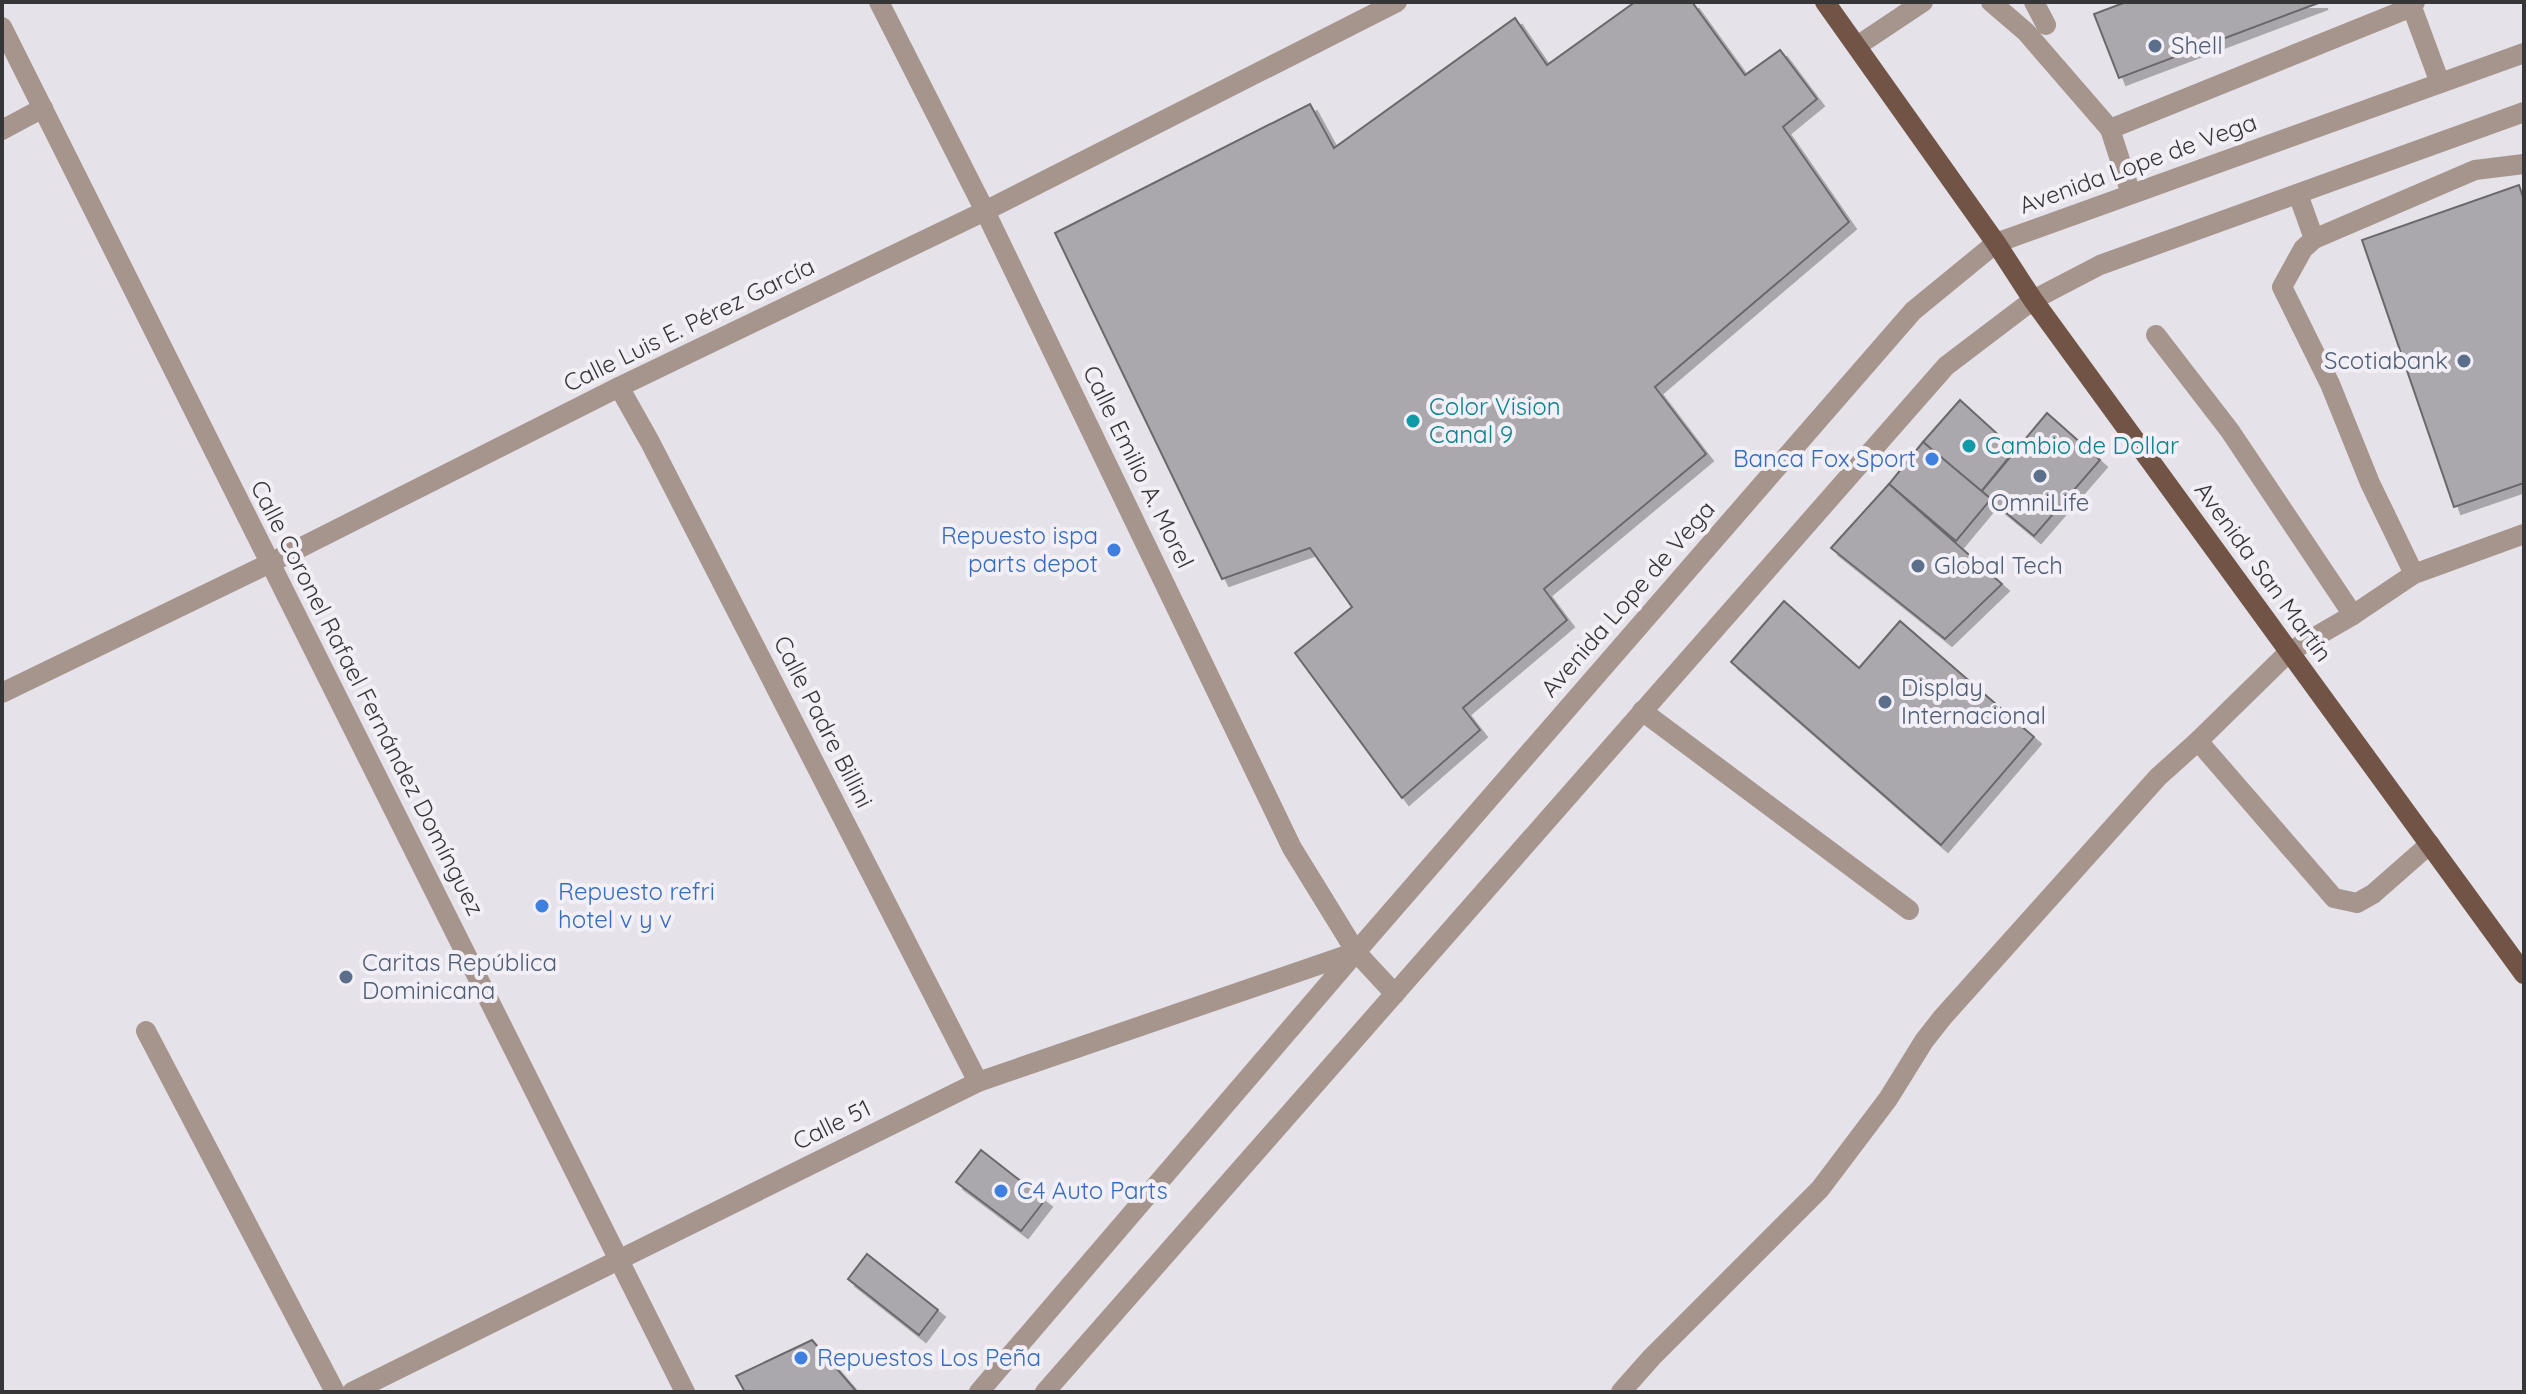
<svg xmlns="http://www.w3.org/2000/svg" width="2526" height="1394" font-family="Quicksand,sans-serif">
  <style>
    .building { fill: #aaa7ad; stroke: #6b686d; stroke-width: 2; filter: url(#shadow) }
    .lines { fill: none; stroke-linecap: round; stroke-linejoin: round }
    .minor { stroke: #a6958d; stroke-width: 20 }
    .major { stroke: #725446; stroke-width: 20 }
    .service-dot { fill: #5c6f8a; stroke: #f2eff7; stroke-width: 3 }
    .culture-dot { fill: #0f9aa8; stroke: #f2eff7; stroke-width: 3 }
    .shop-dot { fill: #3f7fe0; stroke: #f2eff7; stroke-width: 3 }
    .labels { text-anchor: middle; stroke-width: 8; stroke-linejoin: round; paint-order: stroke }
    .service-label { font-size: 24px; fill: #4e5e75; stroke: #f2eff7; text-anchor: start }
    .street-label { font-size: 24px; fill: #363538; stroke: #f2eff7 }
    .culture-label { font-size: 24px; fill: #0d838f; stroke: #f2eff7; text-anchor: start }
    .shop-label { font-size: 24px; fill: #366cbe; stroke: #f2eff7; text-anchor: start }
  </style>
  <defs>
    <filter id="shadow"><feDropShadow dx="7" dy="7" stdDeviation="0" flood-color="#0004"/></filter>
  </defs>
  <rect width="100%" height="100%" fill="#e5e2e9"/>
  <g class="building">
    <path d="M1635,2h57l53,73 35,-25 37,49 -34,28 66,95 -194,165 51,67 -162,135 23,31 -104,88 17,22 -78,68 -107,-145 57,-46 -42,-59 -88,31 -167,-346 255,-129 24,44 181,-130 32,47z"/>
    <path d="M2126,2h195l-202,76 -25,-64z"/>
    <path d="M2519,185l5,15v283l-70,24 -92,-267z"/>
    <path d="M1960,400l55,50 -34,42 -58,-50z"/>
    <path d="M2047,413l53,47 -66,76 -53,-44z"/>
    <path d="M1923,442l68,57 -35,42 -67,-57z"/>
    <path d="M1889,484l113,100 -57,55 -114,-91z"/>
    <path d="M1784,601l75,67 41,-47 134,116 -93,108 -210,-183z"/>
    <path d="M981,1150l64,50 -24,31 -65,-49z"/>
    <path d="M867,1254l71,56 -19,25 -71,-56z"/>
    <path d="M812,1340l45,52h-112l-9,-16z"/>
  </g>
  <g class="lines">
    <g class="minor">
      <path d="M879,2l106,209 307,637 64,104 39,42"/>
      <path d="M1991,2l35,30 84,97 302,-122 3,-5"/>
      <path d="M2034,2l12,23"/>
      <path d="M2410,2l30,81"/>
      <path d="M2,27l683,1365"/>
      <path d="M1857,46l66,-44"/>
      <path d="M2110,129l21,65"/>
      <path d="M2,130l41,-22"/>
      <path d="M2298,194l16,45"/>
      <path d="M2156,335l74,96 123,184"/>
      <path d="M619,387l31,55 328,640"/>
      <path d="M2414,574l-44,-91 -40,-99 -48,-97 21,-38 11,-10 161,-69 49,-6"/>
      <path d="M2,693l268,-130 349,-176 366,-176 412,-209"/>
      <path d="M1642,711l267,199"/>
      <path d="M2430,844l-57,50 -16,9 -23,-5 -136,-157 91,-89 64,-37 61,-41 110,-40"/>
      <path d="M146,1031l189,361"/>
      <path d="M352,1392l626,-310 378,-130"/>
      <path d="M979,1392l377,-440 557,-641 83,-68 528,-190"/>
      <path d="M1045,1392l901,-1026 87,-66 67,-35 424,-153"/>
      <path d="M1621,1392l31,-35 168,-168 68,-90 36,-58 18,-23 216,-241 40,-36"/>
    </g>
    <path class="major" d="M1825,2l171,241 37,57 491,674"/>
  </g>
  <g class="service-dot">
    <circle cx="2155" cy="46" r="8"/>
    <circle cx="2464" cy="361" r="8"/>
    <circle cx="2040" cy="476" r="8"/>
    <circle cx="1918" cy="566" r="8"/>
    <circle cx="1885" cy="702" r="8"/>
    <circle cx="346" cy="977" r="8"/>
  </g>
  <g class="culture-dot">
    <circle cx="1413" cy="421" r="8"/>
    <circle cx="1969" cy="446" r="8"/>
  </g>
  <g class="shop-dot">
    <circle cx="1932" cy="459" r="8"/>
    <circle cx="1114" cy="550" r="8"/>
    <circle cx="542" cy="906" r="8"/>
    <circle cx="1001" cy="1191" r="8"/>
    <circle cx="801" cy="1358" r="8"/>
  </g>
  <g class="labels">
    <g class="service-label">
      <text x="2171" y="54">Shell</text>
      <text x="2448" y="369" text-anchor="end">Scotiabank</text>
      <text x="2040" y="511" text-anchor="middle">OmniLife</text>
      <text x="1934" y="574">Global Tech</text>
      <text x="1901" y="696">Display<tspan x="1901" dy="28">Internacional</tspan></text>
      <text x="362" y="971">Caritas República<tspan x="362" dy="28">Dominicana</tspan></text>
    </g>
    <g class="street-label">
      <text transform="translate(2138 164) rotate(-20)" y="8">Avenida Lope de Vega</text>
      <text transform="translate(689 325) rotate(-26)" y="8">Calle Luis E. Pérez García</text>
      <text transform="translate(1138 467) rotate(64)" y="8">Calle Emilio A. Morel</text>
      <text transform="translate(2263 572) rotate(54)" y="8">Avenida San Martín</text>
      <text transform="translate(1628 599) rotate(-49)" y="8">Avenida Lope de Vega</text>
      <text transform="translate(367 698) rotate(63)" y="8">Calle Coronel Rafael Fernández Domínguez</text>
      <text transform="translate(823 722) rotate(63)" y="8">Calle Padre Billini</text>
      <text transform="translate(832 1125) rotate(-26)" y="8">Calle 51</text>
    </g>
    <g class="culture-label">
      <text x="1429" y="415">Color Vision<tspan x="1429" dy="28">Canal 9</tspan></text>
      <text x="1985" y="454">Cambio de Dollar</text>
    </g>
    <g class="shop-label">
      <text x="1916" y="467" text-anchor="end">Banca Fox Sport</text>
      <text x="1098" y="544" text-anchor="end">Repuesto ispa<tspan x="1098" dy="28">parts depot</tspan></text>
      <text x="558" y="900">Repuesto refri<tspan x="558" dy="28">hotel v y v</tspan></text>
      <text x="1017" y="1199">C4 Auto Parts</text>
      <text x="817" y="1366">Repuestos Los Peña</text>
    </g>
  </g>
  <rect width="2526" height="1394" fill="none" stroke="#363538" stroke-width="8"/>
</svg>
